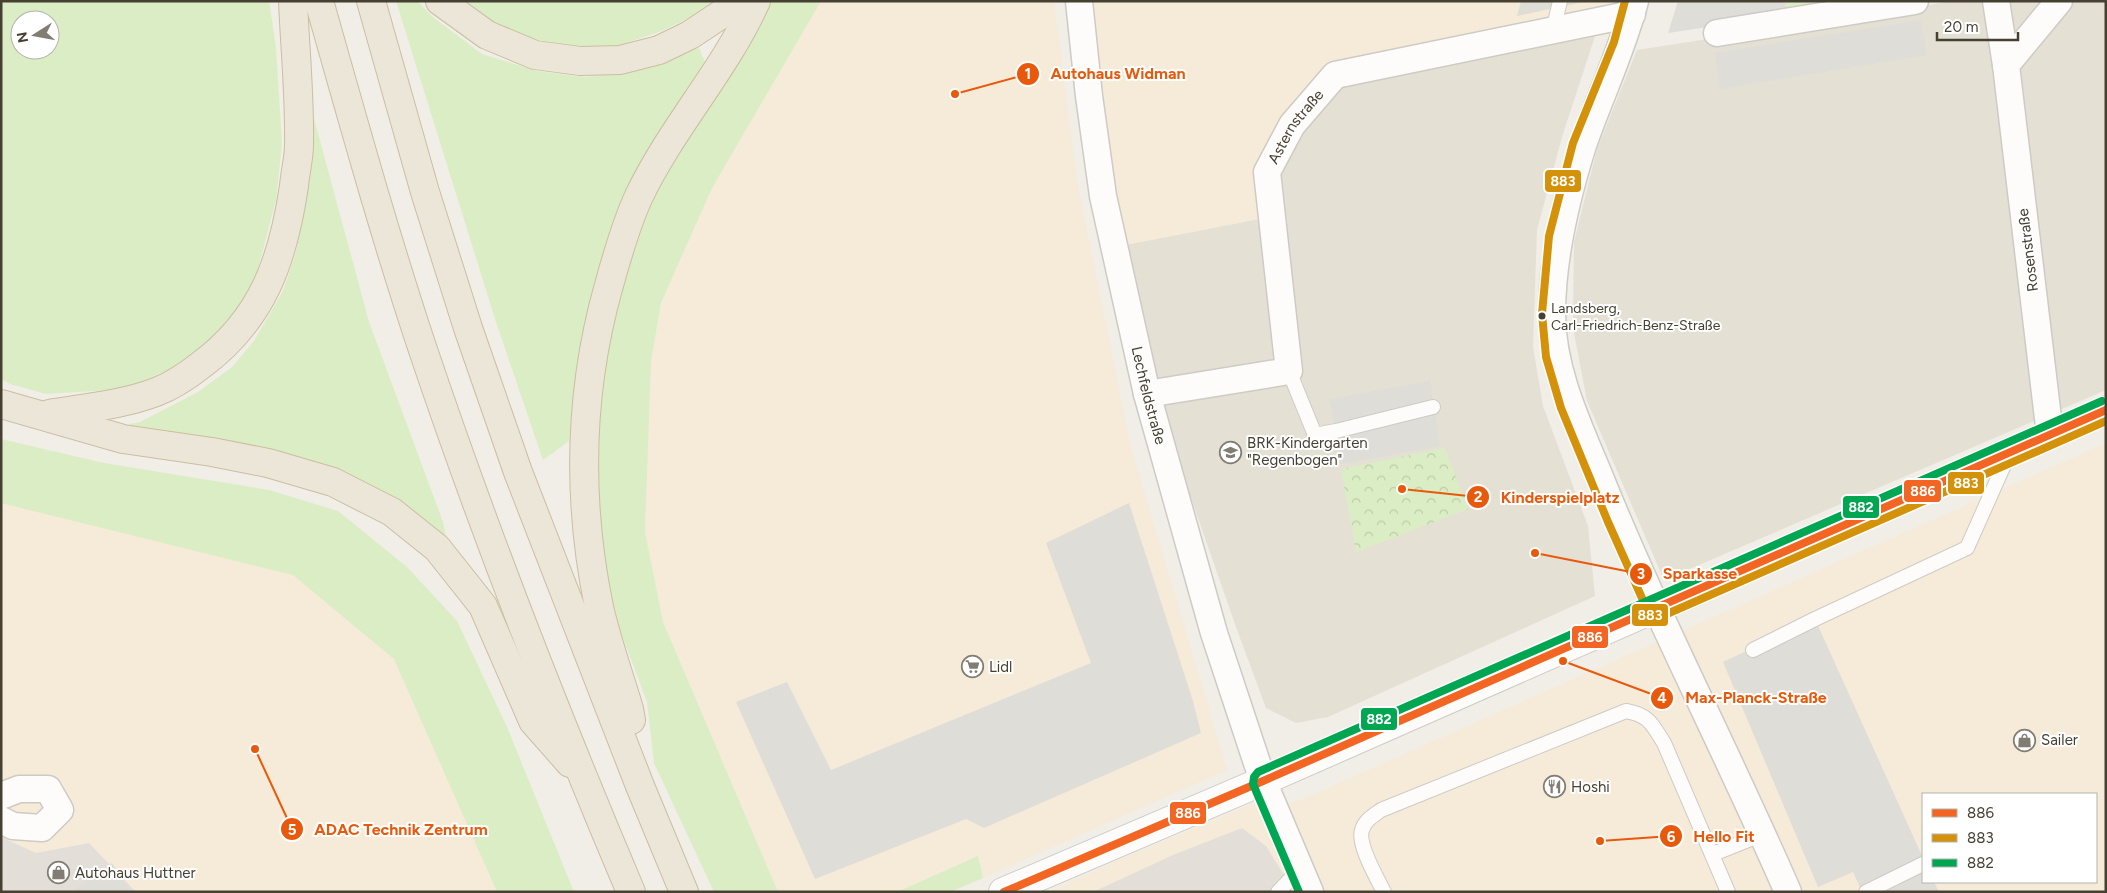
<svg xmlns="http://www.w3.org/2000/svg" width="2107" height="893" font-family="Figtree,sans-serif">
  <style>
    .residential { fill: #e5e0d4 }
    .commercial { fill: #f5ebd8; fill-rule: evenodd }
    .industrial { fill: #e3dfd8 }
    .grass { fill: #dbedc4; fill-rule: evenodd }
    .forest { fill: url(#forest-crowns) }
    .parking { fill: #dfddd7 }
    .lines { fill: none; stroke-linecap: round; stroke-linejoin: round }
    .service-casing { stroke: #cecbc5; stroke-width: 16 }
    .minor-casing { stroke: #cecbc5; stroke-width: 29 }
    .tertiary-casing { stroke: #cecbc5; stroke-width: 30 }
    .motorway-casing { stroke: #cbbea0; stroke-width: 30 }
    .service { stroke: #fdfcfb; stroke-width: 14 }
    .minor { stroke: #fdfcfb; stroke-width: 26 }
    .tertiary { stroke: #fdfcfb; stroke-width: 28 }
    .motorway { stroke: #ece6d8; stroke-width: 28 }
    .bus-1-casing { stroke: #fff; stroke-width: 11 }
    .bus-2-casing { stroke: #fff; stroke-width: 11 }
    .bus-3-casing { stroke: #fff; stroke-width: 11 }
    .bus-1 { stroke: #f26522; stroke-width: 8 }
    .bus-2 { stroke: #d4920a; stroke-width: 8 }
    .bus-3 { stroke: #00a651; stroke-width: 8 }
    .bus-dot { fill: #464033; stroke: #fff; stroke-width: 2 }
    .labels { text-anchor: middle; stroke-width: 4; stroke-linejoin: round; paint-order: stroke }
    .bus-label { font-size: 14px; fill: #464033; stroke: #fff; text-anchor: start }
    .street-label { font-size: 15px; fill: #464033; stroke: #fff }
    .poi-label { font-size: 15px; fill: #464033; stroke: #fff; text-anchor: start }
    .leader { fill: none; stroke: #e8590c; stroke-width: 2 }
    .callout-dot { fill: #e8590c; stroke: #fff; stroke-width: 2 }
    .mark-label { font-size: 15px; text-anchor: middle; font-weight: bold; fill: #fff }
    .callout-label { font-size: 16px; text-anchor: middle; font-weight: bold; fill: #e8590c; stroke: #fff; stroke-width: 4; stroke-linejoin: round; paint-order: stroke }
    .line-badge { stroke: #fff; stroke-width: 2 }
    .badge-label { font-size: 14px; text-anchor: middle; font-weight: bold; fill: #fff }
  </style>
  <defs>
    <pattern id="forest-crowns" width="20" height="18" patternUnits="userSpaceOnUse" patternTransform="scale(1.25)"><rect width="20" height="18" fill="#dbedc4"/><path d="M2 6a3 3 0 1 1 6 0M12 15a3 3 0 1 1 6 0" fill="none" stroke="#bdcca9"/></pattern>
  </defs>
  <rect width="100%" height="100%" fill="#f0eee7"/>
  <g class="residential">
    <path d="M1953,1h153v389l-442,190 -77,-179 -14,-73 1,-86 23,-93 40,-99z"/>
    <path d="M1597,30l-35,107 -25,93 -4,117 10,59 45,120 7,70 -267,121 -32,6 -30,-15 -30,-81 -68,-195 -43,-187 139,-27 13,-44 25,-42 39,-50z"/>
  </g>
  <g class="commercial">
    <path d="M821,1h233l22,175 54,268 97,326 -244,108 -5,-22 -81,36h-119l-115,-270 -18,-90 6,-171 10,-58 51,-115z"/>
    <path d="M1088,1h524l-1,3 -285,64 -45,54 -17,96 -139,27 -22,-113z"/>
    <path d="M2106,443v449h-1056l71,-33 136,-57h39zM1923,794h173v88h-173z"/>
    <path d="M1,472l304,63 122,104 111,253h-537z"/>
  </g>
  <g class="industrial">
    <path d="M1242,828l24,18 20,32 6,14h-199l80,-37z"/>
    <path d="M1,837l35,16 53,-10 47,49h-135z"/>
  </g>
  <g class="grass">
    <path d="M1,1h268l7,47 6,95 -6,57 -19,73 -21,39 -24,31 -33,22 -54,24 -79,5 -36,-10 -9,-5zM20,20h30v30h-30z"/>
    <path d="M396,1h21l17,17 48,36 55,17 48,6 44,-5 70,-24 6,14 -41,64 -66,150 -18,72 -11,93 -26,19 -48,-141z"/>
    <path d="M458,1h261l-10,8 -50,23 -42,14 -42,1 -41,-8 -46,-18z"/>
    <path d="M770,1h51l-109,187 -51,115 -10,58 -6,171 18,90 115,270h-64l-60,-129 -7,-61 -37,-99 -9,-79 -6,-83 7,-83 17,-72 28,-81 40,-75z"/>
    <path d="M1785,1h83l-81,14z"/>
    <path d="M312,111l57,211 74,200 3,15 -5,3 -46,-36 -263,-70 -3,-10 11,-2 58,-30 34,-25 22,-26 29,-50 13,-39 10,-49 2,-58z"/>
    <path d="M1,439l103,24 165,27 69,21 69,56 50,54 50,106 67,165h-77l-103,-233 -101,-84 -292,-72z"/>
    <path d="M978,856l5,22 -33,14h-53z"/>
  </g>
  <path class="forest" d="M1445,448l23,61 -112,43 -15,-83z"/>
  <g class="parking">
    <path d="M1521,1h67l-71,15z"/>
    <path d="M1678,1h107l2,14 -119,18z"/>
    <path d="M1921,20l6,35 -207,34 -5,-36z"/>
    <path d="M1430,381l10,65 -97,18 -14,-65z"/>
    <path d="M1129,503l64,198 8,32 -217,95 -18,-9 -151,60 -79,-177 51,-20 44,88 260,-107 -45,-120z"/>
    <path d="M1815,619l108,239v24h11l5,10h-77l-9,-20 -35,15 -95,-225z"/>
    <path d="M112,863l20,29h-61z"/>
  </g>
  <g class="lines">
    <defs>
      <g id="service">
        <path d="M1553,31l7,-30"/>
        <path d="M1289,371l26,64 21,-4 97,-24"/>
        <path d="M1753,650l62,-31 152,-71 41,-92"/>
        <path d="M1713,854l50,-20"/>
        <path d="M1278,892l22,-23"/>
        <path d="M1384,892c-7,-14 -27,-48 -22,-62 3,-10 11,-14 19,-20l245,-99c23,4 26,13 38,32l64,149"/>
        <path d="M1866,892l57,-28"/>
      </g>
      <g id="minor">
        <path id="s1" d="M1079,1l10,95 14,100 44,198 67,239 49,148 47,111"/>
        <path d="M1635,1c-13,50 -35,95 -52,144 -16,51 -31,115 -31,169 0,60 30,118 52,173 56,137 125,269 184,405"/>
        <path d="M1996,1l10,64"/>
        <path d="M1717,33l198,-32"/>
        <path id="s2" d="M1147,394l142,-23 -22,-199 25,-47 43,-50 297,-61"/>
        <path d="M2050,435l-44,-370 53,-64"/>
        <path d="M1,796l18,-7h29l12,21 -18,18 -29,-2 -12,-6"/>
      </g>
      <path id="tertiary" d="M1003,892l260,-111 843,-371"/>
      <g id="motorway">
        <path d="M319,1c33,116 65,232 103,346 62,184 133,366 209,545"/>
        <path d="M371,1l54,191 43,136 50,144 122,314 44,106"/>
        <path d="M440,1l47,34 48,20 45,6 40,-1 39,-10 31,-15 51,-34"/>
        <path d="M1,404l122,35 89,13 56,11 65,19 59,30 45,36 46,58 50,115 37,42"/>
        <path d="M49,414c36,-6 73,-9 107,-22 16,-6 31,-16 45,-27 62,-46 82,-105 93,-179 1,-13 5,-28 5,-41 1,-48 -4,-96 -6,-144"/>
        <path d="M631,720l-2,-11c-10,-34 -22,-67 -30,-102 -22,-107 -20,-216 10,-322 8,-29 17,-61 30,-89 33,-69 86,-126 117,-195"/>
      </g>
    </defs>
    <use href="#service" class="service-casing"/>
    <use href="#minor" class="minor-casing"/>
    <use href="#tertiary" class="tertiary-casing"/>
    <use href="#motorway" class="motorway-casing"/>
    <use href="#service" class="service"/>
    <use href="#minor" class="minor"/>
    <use href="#tertiary" class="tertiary"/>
    <use href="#motorway" class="motorway"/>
    <defs>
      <path id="bus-1" d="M1004,892l259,-111 843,-371"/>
      <path id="bus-2" d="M1625,1l-11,41 -41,101 -24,93 -7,78 4,43 15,51 47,114 42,94 10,1 446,-196"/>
      <path id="bus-3" d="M1299,892l-46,-108 1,-7 4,-5 844,-371"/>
    </defs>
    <use href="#bus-1" class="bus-1-casing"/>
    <use href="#bus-2" class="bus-2-casing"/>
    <use href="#bus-3" class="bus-3-casing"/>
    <use href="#bus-1" class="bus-1"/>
    <use href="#bus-2" class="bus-2"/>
    <use href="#bus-3" class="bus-3"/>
  </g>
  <defs>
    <symbol id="school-ring" viewBox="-11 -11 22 22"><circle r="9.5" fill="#fff" stroke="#827d72" stroke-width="1.5"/><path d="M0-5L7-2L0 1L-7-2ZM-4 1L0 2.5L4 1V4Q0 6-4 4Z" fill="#827d72"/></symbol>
    <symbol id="supermarket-ring" viewBox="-11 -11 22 22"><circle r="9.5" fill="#fff" stroke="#827d72" stroke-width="1.5"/><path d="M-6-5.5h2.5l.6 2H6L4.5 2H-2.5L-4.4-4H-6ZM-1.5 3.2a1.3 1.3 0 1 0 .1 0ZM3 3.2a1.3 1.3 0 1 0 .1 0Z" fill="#827d72"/></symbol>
    <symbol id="shop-ring" viewBox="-11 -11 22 22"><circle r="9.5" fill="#fff" stroke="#827d72" stroke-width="1.5"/><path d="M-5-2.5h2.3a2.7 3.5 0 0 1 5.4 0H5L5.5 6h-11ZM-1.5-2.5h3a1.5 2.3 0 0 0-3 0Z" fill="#827d72"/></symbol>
    <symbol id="restaurant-ring" viewBox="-11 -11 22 22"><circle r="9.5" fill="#fff" stroke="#827d72" stroke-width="1.5"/><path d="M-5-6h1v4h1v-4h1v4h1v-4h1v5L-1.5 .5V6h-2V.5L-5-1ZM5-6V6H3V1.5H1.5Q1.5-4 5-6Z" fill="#827d72"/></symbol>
  </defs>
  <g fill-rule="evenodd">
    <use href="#school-ring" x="1218" y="440" width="25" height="25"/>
    <use href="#supermarket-ring" x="960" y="654" width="25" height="25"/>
    <use href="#shop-ring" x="2012" y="728" width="25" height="25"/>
    <use href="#restaurant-ring" x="1542" y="774" width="25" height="25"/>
    <use href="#shop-ring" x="46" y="860" width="25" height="25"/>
  </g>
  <circle class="bus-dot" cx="1542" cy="316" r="4.5"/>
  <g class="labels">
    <g class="bus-label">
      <text x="1551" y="313">Landsberg,<tspan x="1551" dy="17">Carl-Friedrich-Benz-Straße</tspan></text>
    </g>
    <g class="street-label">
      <text dy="5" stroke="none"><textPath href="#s2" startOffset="398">Asternstraße</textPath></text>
      <text transform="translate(2028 250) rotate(-97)" y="5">Rosenstraße</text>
      <text dy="5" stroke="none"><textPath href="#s1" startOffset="401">Lechfeldstraße</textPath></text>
    </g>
    <g class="poi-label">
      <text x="1247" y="448">BRK-Kindergarten<tspan x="1247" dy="17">"Regenbogen"</tspan></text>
      <text x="989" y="672">Lidl</text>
      <text x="2041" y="745">Sailer</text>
      <text x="1571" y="792">Hoshi</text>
      <text x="75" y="878">Autohaus Huttner</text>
    </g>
  </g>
  <path class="leader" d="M955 94L1028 74M1402 489L1478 497M1535 553L1641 574M1563 661L1662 698M255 749L292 829M1600 841L1671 836"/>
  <g class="callout-dot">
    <circle cx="955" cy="94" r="5"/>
    <circle cx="1402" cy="489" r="5"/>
    <circle cx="1535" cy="553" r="5"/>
    <circle cx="1563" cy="661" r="5"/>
    <circle cx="255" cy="749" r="5"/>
    <circle cx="1600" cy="841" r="5"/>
    <circle cx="1028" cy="74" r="12"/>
    <circle cx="1478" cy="497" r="12"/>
    <circle cx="1641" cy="574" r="12"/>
    <circle cx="1662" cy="698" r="12"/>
    <circle cx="292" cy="829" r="12"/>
    <circle cx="1671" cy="836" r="12"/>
  </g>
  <g class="mark-label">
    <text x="1028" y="79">1</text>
    <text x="1478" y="502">2</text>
    <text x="1641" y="579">3</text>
    <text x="1662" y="703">4</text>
    <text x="292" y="835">5</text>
    <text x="1671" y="842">6</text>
  </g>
  <g class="callout-label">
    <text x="1118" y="79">Autohaus Widman</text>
    <text x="1560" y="503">Kinderspielplatz</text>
    <text x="1700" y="579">Sparkasse</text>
    <text x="1756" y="703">Max-Planck-Straße</text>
    <text x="401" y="835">ADAC Technik Zentrum</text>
    <text x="1724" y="842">Hello Fit</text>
  </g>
  <g class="line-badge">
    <rect x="1544" y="169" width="38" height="24" rx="5" fill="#d4920a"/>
    <rect x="1947" y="471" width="38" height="24" rx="5" fill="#d4920a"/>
    <rect x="1903" y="479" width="39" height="24" rx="5" fill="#f26522"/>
    <rect x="1842" y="495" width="38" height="24" rx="5" fill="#00a651"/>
    <rect x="1631" y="603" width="38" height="24" rx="5" fill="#d4920a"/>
    <rect x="1571" y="625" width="38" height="24" rx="5" fill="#f26522"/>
    <rect x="1360" y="707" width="38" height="24" rx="5" fill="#00a651"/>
    <rect x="1169" y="801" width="38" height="24" rx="5" fill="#f26522"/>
  </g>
  <g class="badge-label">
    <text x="1563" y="186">883</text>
    <text x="1966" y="488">883</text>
    <text x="1923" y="496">886</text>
    <text x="1861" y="512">882</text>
    <text x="1650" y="620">883</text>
    <text x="1590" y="642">886</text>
    <text x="1379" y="724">882</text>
    <text x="1188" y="818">886</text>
  </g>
  <rect width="2107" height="893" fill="none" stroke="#464033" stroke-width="5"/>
  <rect x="1922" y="793" width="175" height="90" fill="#ffffff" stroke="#b5b3ad"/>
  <rect x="1932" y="809" width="25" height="8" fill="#f26522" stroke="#b5b3ad"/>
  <text x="1967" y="818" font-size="15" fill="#464033">886</text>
  <rect x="1932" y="834" width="25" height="8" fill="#d4920a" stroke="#b5b3ad"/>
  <text x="1967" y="843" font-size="15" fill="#464033">883</text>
  <rect x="1932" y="859" width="25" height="8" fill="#00a651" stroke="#b5b3ad"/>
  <text x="1967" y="868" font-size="15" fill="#464033">882</text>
  <g transform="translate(35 35) rotate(259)"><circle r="24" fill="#ffffff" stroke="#b5b3ad"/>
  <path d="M0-4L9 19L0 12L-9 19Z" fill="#827d72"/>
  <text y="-8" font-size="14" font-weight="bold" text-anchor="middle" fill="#464033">N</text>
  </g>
  <path d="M1937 32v8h81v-8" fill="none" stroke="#464033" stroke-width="2.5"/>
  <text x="1944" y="32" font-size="15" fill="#464033" stroke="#ffffff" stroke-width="4" paint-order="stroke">20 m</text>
</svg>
